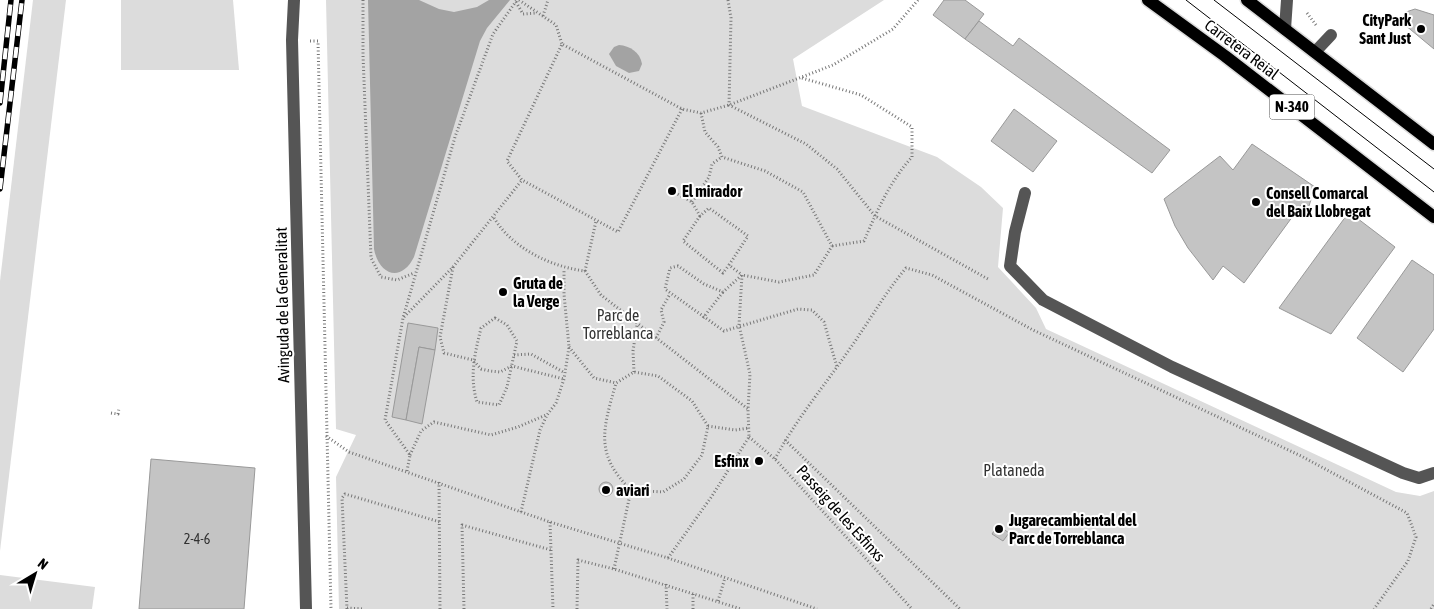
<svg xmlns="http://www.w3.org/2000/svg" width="1434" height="609" font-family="'Asap Condensed',sans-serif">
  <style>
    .green { fill: #dcdcdc }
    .water { fill: #a3a3a3 }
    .building { fill: #c4c4c4; stroke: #999 }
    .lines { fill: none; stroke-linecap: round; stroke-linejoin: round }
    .major-casing { stroke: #dbdbdb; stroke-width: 15 }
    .path { stroke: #777; stroke-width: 3; stroke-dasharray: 1 2.5; stroke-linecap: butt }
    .minor { stroke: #555; stroke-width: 12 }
    .major { stroke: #000; stroke-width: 12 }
    .tram { stroke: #000; stroke-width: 1 }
    .rail-casing { stroke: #000; stroke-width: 5.5 }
    .rail { stroke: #fff; stroke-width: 4; stroke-dasharray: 11; stroke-linecap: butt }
    .poi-dot { fill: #000; stroke: #fff; stroke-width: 2 }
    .labels { text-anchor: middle; stroke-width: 4; stroke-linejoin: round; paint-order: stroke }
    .number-label { font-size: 14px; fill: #313131 }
    .shield { fill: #fff; stroke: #4c4c4c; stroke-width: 1 }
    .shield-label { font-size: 15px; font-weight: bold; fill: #000 }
    .poi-label { font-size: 16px; font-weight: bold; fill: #000; stroke: #fff; text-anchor: start }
    .street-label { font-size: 16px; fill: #000; stroke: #fff }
    .park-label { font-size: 16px; fill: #333; stroke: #fff }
  </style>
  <rect width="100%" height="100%" fill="#fff"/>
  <g class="green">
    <path d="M33,0h33l-66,551v-270z"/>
    <path d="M121,0h112l6,70h-118z"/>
    <path d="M326,0h558l-91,59 9,47 135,51 44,30 22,21 -5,59 38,41 10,21 350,163 24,4 14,-5v118h-1095l-3,-132 20,-42 -20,-6z"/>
    <path d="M0,575l95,12 -3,22h-92z"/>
  </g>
  <g class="water">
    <path d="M368,0h51l20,9 15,3 23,-5 12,-7h21l-23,28 -7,13 -66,216c-13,26 -35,18 -40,-8z"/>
    <path d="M619,45c11,1 21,7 23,19l-3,7 -10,2 -13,-7 -7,-12 5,-7z"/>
  </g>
  <g class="building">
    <path d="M944,0h21l19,14 -19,25 -32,-24z"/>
    <path d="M1415,9l19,6v34l-29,-24 1,-13z"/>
    <path d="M979,21l34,25 6,-8 151,112 -18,23 -187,-134z"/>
    <path d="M1014,109l43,32 -24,31 -42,-31z"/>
    <path d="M1252,144l63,43 -7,22 -7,-4 -57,78 -21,-17 -10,14 -25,-32 -13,-22 -11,-27 56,-43 13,14z"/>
    <path d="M1349,212l46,35 -64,87 -52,-26z"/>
    <path d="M1412,260l22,15v54l-31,43 -46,-34z"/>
    <path d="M408,323l30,5 -3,22 -16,-3 -13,73 -14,-3z"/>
    <path d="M419,347l16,3 -13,74 -16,-4z"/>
    <path d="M151,459l104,9 -11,141h-105z"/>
    <circle cx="606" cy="489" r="7"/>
    <path d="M998,525l11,8 -6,8 -11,-7z"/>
  </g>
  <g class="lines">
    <defs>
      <g id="major">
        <path d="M1148,0l77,56 209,161"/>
        <path d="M1247,0l187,144"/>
      </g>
    </defs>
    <use href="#major" class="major-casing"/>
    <g class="path">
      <path d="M363,0v55l8,203 10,19 16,3 17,-7"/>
      <path d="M519,0l37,25 6,19"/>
      <path d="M728,0l3,18 -2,87 77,39 31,25 38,47 113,63"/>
      <path d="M516,2l7,12 13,-1"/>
      <path d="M1307,13l9,12"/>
      <path d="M543,16l5,-16"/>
      <path d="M310,41h8l13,568"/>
      <path d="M802,78l59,17 51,32v30c-22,24 -35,54 -48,84l-32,5"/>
      <path d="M682,109l-64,123 -96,-52 -15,-19 55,-117 120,65 19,4 28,-8 104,-40 60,-36 25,-29"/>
      <path d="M701,113l4,19 13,15 4,10 43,14 38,21 29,54 -18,29 -35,7 -37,-7 -19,17 -19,-8 -26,-18 -8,2 -5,21 59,42 74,-22 14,1 12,12 13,45"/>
      <path d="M692,202l17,-25 3,-13 10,-7"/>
      <path d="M700,216l-17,25 40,32 6,-8"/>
      <path d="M494,218c18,30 57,49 91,53l16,24 147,114"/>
      <path d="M453,267l-13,70 4,16 29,7 8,9 9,2 10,1 12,-6 52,13"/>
      <path d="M585,271l11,-50"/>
      <path d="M404,317l49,-50 69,-87"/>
      <path d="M495,318l12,7 10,16 -10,46 -8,18 -22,-3c-8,-26 -2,-49 4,-74z"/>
      <path d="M703,318l20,-26"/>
      <path d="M656,338l8,-16 -3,-12 9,-16"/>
      <path d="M569,347l25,31 22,5 18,-11 24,4 34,25 16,25 -6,29 -18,24 -21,13 -32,-2c-37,-36 -28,-61 -15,-107"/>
      <path d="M514,355l17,-1 34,19"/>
      <path d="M634,372l-1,-21 4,-26"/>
      <path d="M111,413l7,1 1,-6"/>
      <path d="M708,426l27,4 14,-2"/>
      <path d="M326,436l23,16 201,70 118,36 149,51"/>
      <path d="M749,437l26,22 137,150"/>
      <path d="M785,440l175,169"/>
      <path d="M410,455l11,-24 13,-9 57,13 27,-8 28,-12"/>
      <path d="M775,459c21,-40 51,-75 76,-112 19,-27 34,-54 55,-79l26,7 101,55 268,126 106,57 9,24 -8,24 -34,48"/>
      <path d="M407,471l3,-16 -25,-35 18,-102 52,-181 38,-103 24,-34"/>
      <path d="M439,482l1,127"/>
      <path d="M521,512l19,-82 7,-15 9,-12 8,-24 5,-32 -5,-53v-25"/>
      <path d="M550,522l3,87"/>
      <path d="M668,558l44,-62 37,-59 -1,-27 2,-36 -11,-49 3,-50 -13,-10 19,-29 -39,-28 -9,8 -8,-14 -20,-11"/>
      <path d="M614,569l17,-79"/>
      <path d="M666,584l1,25"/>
      <path d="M718,601l7,-23"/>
      <path d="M347,608l17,1"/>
      <path d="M347,609l-5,-111 3,-4 95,28"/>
      <path d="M464,609l-2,-84 89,25"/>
      <path d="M577,609l1,-49 36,9 127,40"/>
      <path d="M693,609v-16"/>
      <path d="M1431,609l3,-5"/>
    </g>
    <g class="minor">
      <path d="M294,0l-2,40 14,569"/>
      <path d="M1285,29l2,-29"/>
      <path d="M1315,52l16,-17"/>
      <path d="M1025,193l-10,39 -5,34 33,34 129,67 231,106 16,5 15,-5"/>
    </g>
    <use href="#major" class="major"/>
    <g class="tram">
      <path d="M1186,0l248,192"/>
      <path d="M1214,0l220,169"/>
    </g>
    <defs>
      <g id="rail">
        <path d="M0,103l11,-103"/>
        <path d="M0,189l22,-189"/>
      </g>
    </defs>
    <use href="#rail" class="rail-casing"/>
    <use href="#rail" class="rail"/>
  </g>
  <g class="poi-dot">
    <circle cx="1421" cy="29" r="5"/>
    <circle cx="672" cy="191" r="5"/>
    <circle cx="1256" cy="202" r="5"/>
    <circle cx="503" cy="292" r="5"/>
    <circle cx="759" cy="461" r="5"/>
    <circle cx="606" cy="490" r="5"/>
    <circle cx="999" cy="529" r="5"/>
  </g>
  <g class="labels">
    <g class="number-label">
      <text x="197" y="544">2-4-6</text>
    </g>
    <rect class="shield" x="1269.5" y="94.5" width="45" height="25" rx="4"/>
    <g class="shield-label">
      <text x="1292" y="112">N-340</text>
    </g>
    <g class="poi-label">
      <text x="1411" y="26" text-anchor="end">CityPark<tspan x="1411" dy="18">Sant Just</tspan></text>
      <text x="682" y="197">El mirador</text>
      <text x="1266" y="199">Consell Comarcal<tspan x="1266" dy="18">del Baix Llobregat</tspan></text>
      <text x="513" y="289">Gruta de<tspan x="513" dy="18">la Verge</tspan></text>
      <text x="749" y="467" text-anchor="end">Esfinx</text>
      <text x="616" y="496">aviari</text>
      <text x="1009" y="526">Jugarecambiental del<tspan x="1009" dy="18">Parc de Torreblanca</tspan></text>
    </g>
    <g class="street-label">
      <text transform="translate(1242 49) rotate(37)" y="6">Carretera Reial</text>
      <text transform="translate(282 305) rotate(-91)" y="6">Avinguda de la Generalitat</text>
      <text transform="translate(841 513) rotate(48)" y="6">Passeig de les Esfinxs</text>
    </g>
    <g class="park-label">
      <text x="618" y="321">Parc de<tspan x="618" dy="18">Torreblanca</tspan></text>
      <text x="1014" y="476">Plataneda</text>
    </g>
  </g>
  <g transform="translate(35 574) rotate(38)" stroke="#ffffff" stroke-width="4" paint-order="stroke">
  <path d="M0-4L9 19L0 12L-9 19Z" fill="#000000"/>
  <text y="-8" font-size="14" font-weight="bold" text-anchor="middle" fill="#000000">N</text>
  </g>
</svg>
